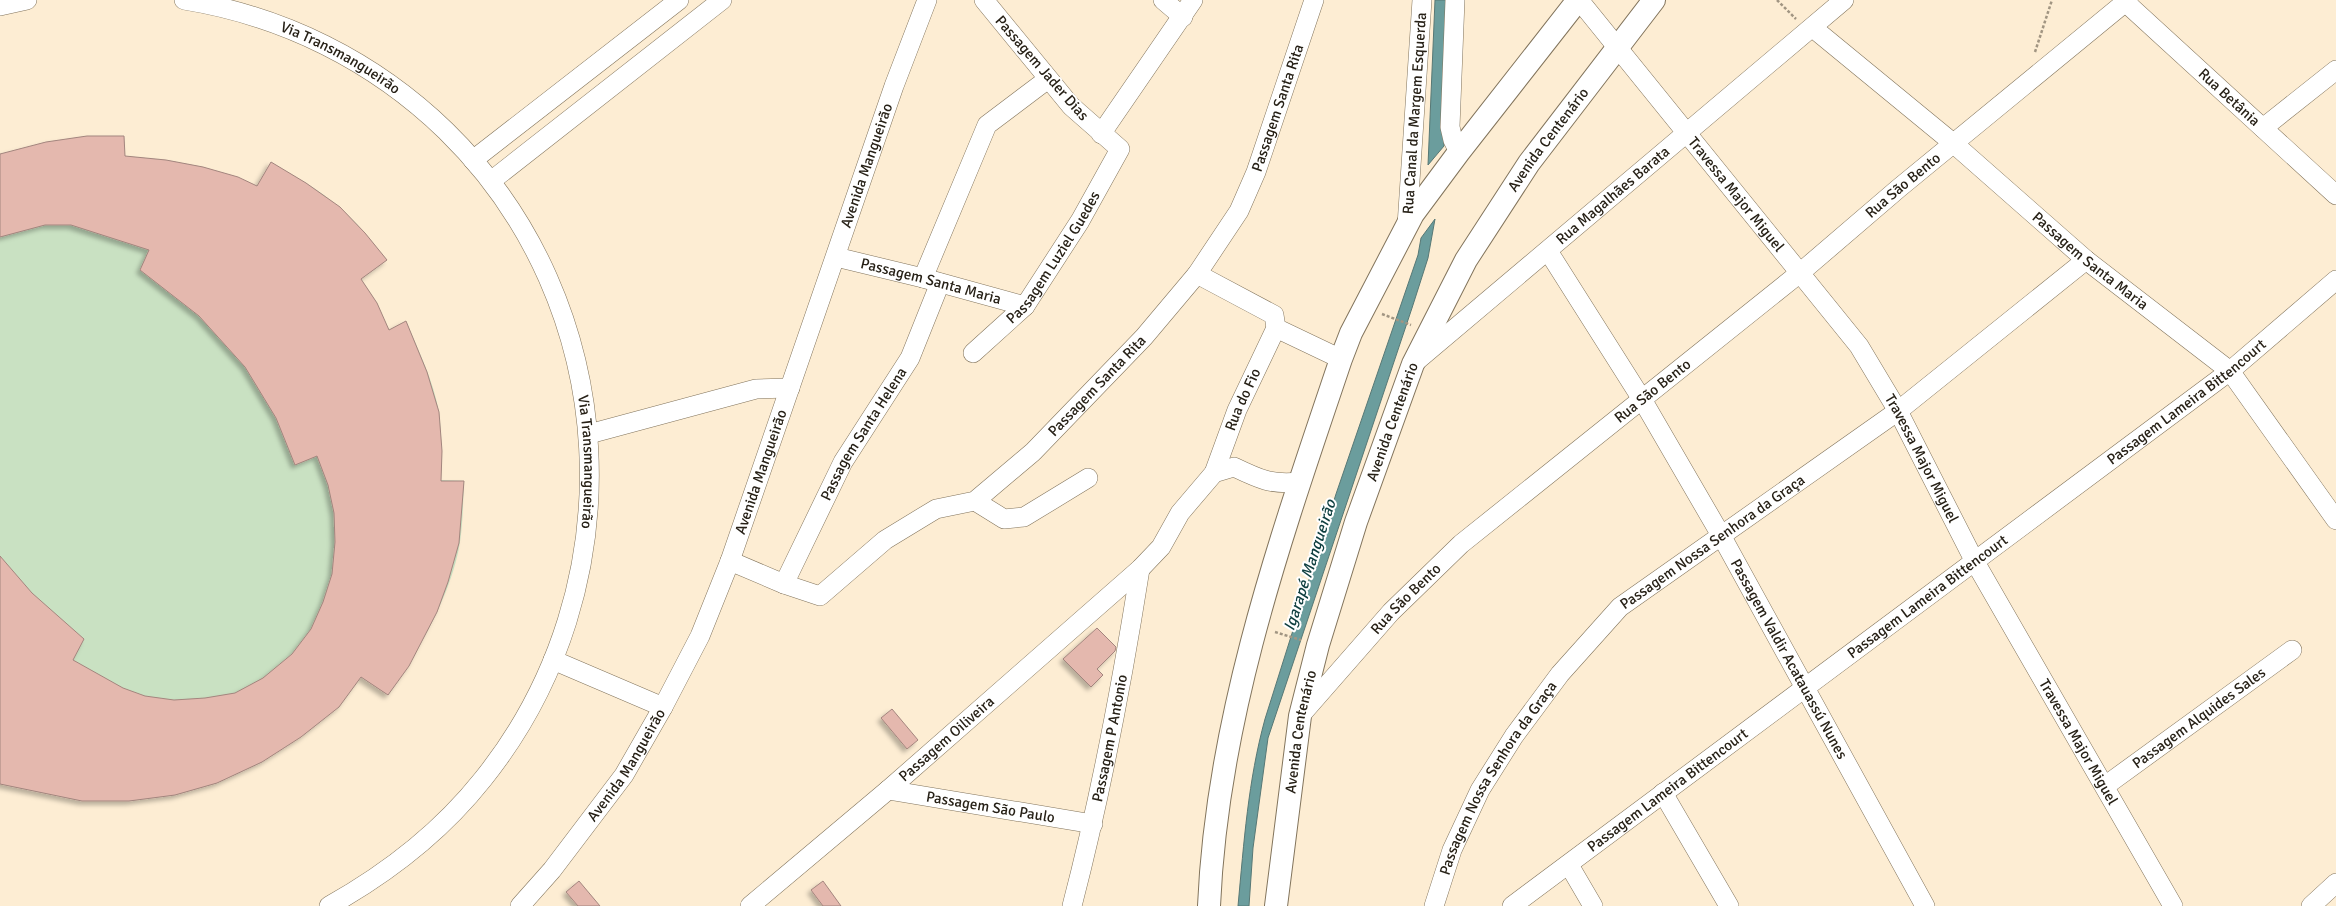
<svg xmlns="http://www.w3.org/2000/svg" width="2336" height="906" font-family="Signika,sans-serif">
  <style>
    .green { fill: #c9e1c2 }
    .water { fill: #6b9d9d; stroke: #577875 }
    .building { fill: #e4b8ae; stroke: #a3857e; filter: url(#shadow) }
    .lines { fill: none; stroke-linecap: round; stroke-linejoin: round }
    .minor-casing { stroke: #82745c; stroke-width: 20 }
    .major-casing { stroke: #82745c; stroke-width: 24 }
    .path { stroke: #a19582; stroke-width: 2.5; stroke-dasharray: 3 2; stroke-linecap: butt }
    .minor { stroke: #fff; stroke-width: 19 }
    .major { stroke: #fff; stroke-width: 22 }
    .labels { text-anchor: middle; stroke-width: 4; stroke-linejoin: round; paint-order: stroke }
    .street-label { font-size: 15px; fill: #272117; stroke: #fff }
    .water-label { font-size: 16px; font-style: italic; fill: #0e3e3f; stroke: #fff }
  </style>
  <defs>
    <filter id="shadow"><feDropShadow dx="-3.5" dy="3.5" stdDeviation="2" flood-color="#0004"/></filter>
  </defs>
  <rect width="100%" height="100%" fill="#fdedd3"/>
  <path class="green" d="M87,136h37l1,20 41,4 37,7 54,19 14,-24c23,14 48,27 69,46 18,15 32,34 47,52l-26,19 16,24 12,27 17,-9c12,29 28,60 33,92 3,22 3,45 2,67l23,1c-1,20 -1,41 -4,61 -8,51 -42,111 -72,153l-27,-18 -22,30 -77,55 -45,21 -42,12 -46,6h-47l-82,-17v-630z"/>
  <g class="water">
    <path d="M1435,0h12l-3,146 -16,19z"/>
    <path d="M1435,219l-7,39 -16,50 -144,430 -15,110 -4,58h-11c6,-64 10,-125 27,-187l71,-225 82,-239 3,-17z"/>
  </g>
  <g class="building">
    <path d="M87,136h37l1,20 41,4 37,7 35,10 19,9 14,-24 35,21 34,24 25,26 22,27 -26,19 16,24 12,27 17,-9 21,51 12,40 3,39 -1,30h23l-5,62 -11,39 -11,30 -28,54 -21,29 -27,-18 -22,30 -38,30 -39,25 -45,21 -42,12 -46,6h-47l-82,-17v-228l32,37 52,46 -11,21 50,28 22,8 29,4 31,-2 30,-5 28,-15 29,-24 19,-25 12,-27 9,-28 3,-32 -1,-29 -6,-28 -11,-29 -22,9 -19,-47 -31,-51 -46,-51 -59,-46 9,-20 -78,-25h-26l-45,12v-83l46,-12z"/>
    <path d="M1097,628l19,19 -1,4 -18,18 6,6 -12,12 -28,-28z"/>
    <path d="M892,709l26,31 -11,9 -26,-31z"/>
    <path d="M579,881l21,25h-22l-12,-14z"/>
    <path d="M823,881l18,25h-18l-12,-16z"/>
  </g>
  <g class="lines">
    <defs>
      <g id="minor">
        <path id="s1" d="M184,0c99,16 190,61 262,131 177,173 191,456 37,648 -42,53 -95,94 -154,127"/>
        <path d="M1163,0l20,17"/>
        <path d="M1455,0l-5,127 3,13 6,12"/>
        <path id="s2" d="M1579,0l280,346 39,65 77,151 198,344"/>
        <path id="s3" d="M2123,0l213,195"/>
        <path d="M0,6l27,-6"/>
        <path id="s4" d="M1813,28l140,115 133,117 144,111 106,149"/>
        <path d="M2263,128l73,-58"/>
        <path d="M1101,134l92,-134"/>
        <path d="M473,160l206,-160"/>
        <path d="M491,181l231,-181"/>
        <path id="s5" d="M1407,226l15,-226"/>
        <path id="s6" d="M1548,251l95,150 79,136 203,369"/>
        <path id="s7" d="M836,257l87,21 102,28"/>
        <path d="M1197,274l77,41 2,13 65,31"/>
        <path d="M923,278l64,-153 61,-46"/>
        <path id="s8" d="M973,353l52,-47 55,-85 40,-72 -49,-43 -87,-106"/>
        <path id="s9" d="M1414,363l430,-363"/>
        <path d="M589,434l167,-45 34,-1"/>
        <path id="s10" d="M1214,473l23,-63 39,-82"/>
        <path d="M975,501l29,18 20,-2 64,-39"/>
        <path id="s11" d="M730,561l54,23 36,12 65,-56 51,-31 39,-8 58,-49 111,-115 53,-63 42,-63 17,-39 58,-172"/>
        <path id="s12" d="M784,584l59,-122 67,-104 30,-75"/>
        <path d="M553,660l110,47"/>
        <path id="s13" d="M1300,716l91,-104 70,-68 340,-272 98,-84 229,-188"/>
        <path id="s14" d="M2105,786l187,-136"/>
        <path id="s15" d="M888,790l205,34"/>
        <path d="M1663,793l66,113"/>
        <path d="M1569,865l24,41"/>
        <path id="s16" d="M520,906l32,-36 72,-95 39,-68 37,-71 30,-75 164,-475 33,-86"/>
        <path id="s17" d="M750,906l138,-116 252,-221 21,-22 19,-34 34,-40 20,-6c25,12 37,18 65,15"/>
        <path id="s18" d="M1072,906c29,-111 50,-223 68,-337"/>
        <path id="s19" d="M1434,906l18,-56 28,-60 34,-54 46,-62 60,-67 278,-196 188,-151"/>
        <path id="s20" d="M1512,906l718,-535 106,-91"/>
        <path d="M2311,906l25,-23"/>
      </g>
      <g id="major">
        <path d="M1209,906c8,-189 72,-369 132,-547l10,-26 62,-119 46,-62 119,-152"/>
        <path id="s21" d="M1276,906l24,-190 18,-71 38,-123 57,-158 53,-104 63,-97 125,-163"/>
      </g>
    </defs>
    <use href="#minor" class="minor-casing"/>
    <use href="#major" class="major-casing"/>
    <g class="path">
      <path d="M1777,0l19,19"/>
      <path d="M2035,52l17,-52"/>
      <path d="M1382,314l29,11"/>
      <path d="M1275,632l26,8"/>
    </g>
    <use href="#minor" class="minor"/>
    <use href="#major" class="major"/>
  </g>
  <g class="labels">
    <g class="street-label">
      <text dy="5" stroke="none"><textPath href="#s1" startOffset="168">Via Transmangueirão</textPath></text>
      <text transform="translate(1042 68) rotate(49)" y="5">Passagem Jader Dias</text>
      <text dy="5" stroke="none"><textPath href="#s3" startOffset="144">Rua Betânia</textPath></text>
      <text dy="5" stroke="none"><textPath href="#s11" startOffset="786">Passagem Santa Rita</textPath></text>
      <text dy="5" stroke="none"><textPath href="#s5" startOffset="113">Rua Canal da Margem Esquerda</textPath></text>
      <text dy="5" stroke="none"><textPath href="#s21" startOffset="824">Avenida Centenário</textPath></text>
      <text dy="5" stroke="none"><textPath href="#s16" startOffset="825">Avenida Mangueirão</textPath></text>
      <text dy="5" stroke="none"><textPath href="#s13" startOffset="805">Rua São Bento</textPath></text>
      <text dy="5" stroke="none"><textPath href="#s2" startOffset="250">Travessa Major Miguel</textPath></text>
      <text dy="5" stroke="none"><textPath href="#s9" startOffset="260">Rua Magalhães Barata</textPath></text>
      <text dy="5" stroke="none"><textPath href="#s8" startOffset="126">Passagem Luziel Guedes</textPath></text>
      <text dy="5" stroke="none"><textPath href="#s4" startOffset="362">Passagem Santa Maria</textPath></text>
      <text dy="5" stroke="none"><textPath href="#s7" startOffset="98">Passagem Santa Maria</textPath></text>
      <text dy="5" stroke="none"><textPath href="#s11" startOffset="450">Passagem Santa Rita</textPath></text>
      <text dy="5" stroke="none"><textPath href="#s13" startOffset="481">Rua São Bento</textPath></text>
      <text dy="5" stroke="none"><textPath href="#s10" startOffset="79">Rua do Fio</textPath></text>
      <text dy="5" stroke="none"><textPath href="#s20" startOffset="842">Passagem Lameira Bittencourt</textPath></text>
      <text dy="5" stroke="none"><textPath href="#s21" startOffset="500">Avenida Centenário</textPath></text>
      <text dy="5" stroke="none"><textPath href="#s12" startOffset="170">Passagem Santa Helena</textPath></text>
      <text dy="5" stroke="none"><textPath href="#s2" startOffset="574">Travessa Major Miguel</textPath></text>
      <text dy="5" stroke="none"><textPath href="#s1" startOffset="667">Via Transmangueirão</textPath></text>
      <text dy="5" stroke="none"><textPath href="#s16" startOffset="501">Avenida Mangueirão</textPath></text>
      <text dy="5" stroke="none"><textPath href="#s19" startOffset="469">Passagem Nossa Senhora da Graça</textPath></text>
      <text dy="5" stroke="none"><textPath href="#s20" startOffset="518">Passagem Lameira Bittencourt</textPath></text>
      <text dy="5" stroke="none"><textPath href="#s13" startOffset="158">Rua São Bento</textPath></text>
      <text dy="5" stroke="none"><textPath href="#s6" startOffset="474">Passagem Valdir Acatauassú Nunes</textPath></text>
      <text dy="5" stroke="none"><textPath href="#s14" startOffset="116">Passagem Alquides Sales</textPath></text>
      <text dy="5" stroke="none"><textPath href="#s21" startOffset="176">Avenida Centenário</textPath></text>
      <text dy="5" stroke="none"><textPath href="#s17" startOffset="258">Passagem Oiliveira</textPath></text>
      <text dy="5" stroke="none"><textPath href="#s18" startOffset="172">Passagem P Antonio</textPath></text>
      <text dy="5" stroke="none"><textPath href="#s2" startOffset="898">Travessa Major Miguel</textPath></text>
      <text dy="5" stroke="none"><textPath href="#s16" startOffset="177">Avenida Mangueirão</textPath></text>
      <text dy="5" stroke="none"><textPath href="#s19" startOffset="144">Passagem Nossa Senhora da Graça</textPath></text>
      <text dy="5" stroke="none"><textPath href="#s20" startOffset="194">Passagem Lameira Bittencourt</textPath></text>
      <text dy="5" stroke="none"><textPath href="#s15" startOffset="104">Passagem São Paulo</textPath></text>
    </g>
    <g class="water-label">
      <text transform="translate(1309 565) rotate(-72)" y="6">Igarapé Mangueirão</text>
    </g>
  </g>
</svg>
